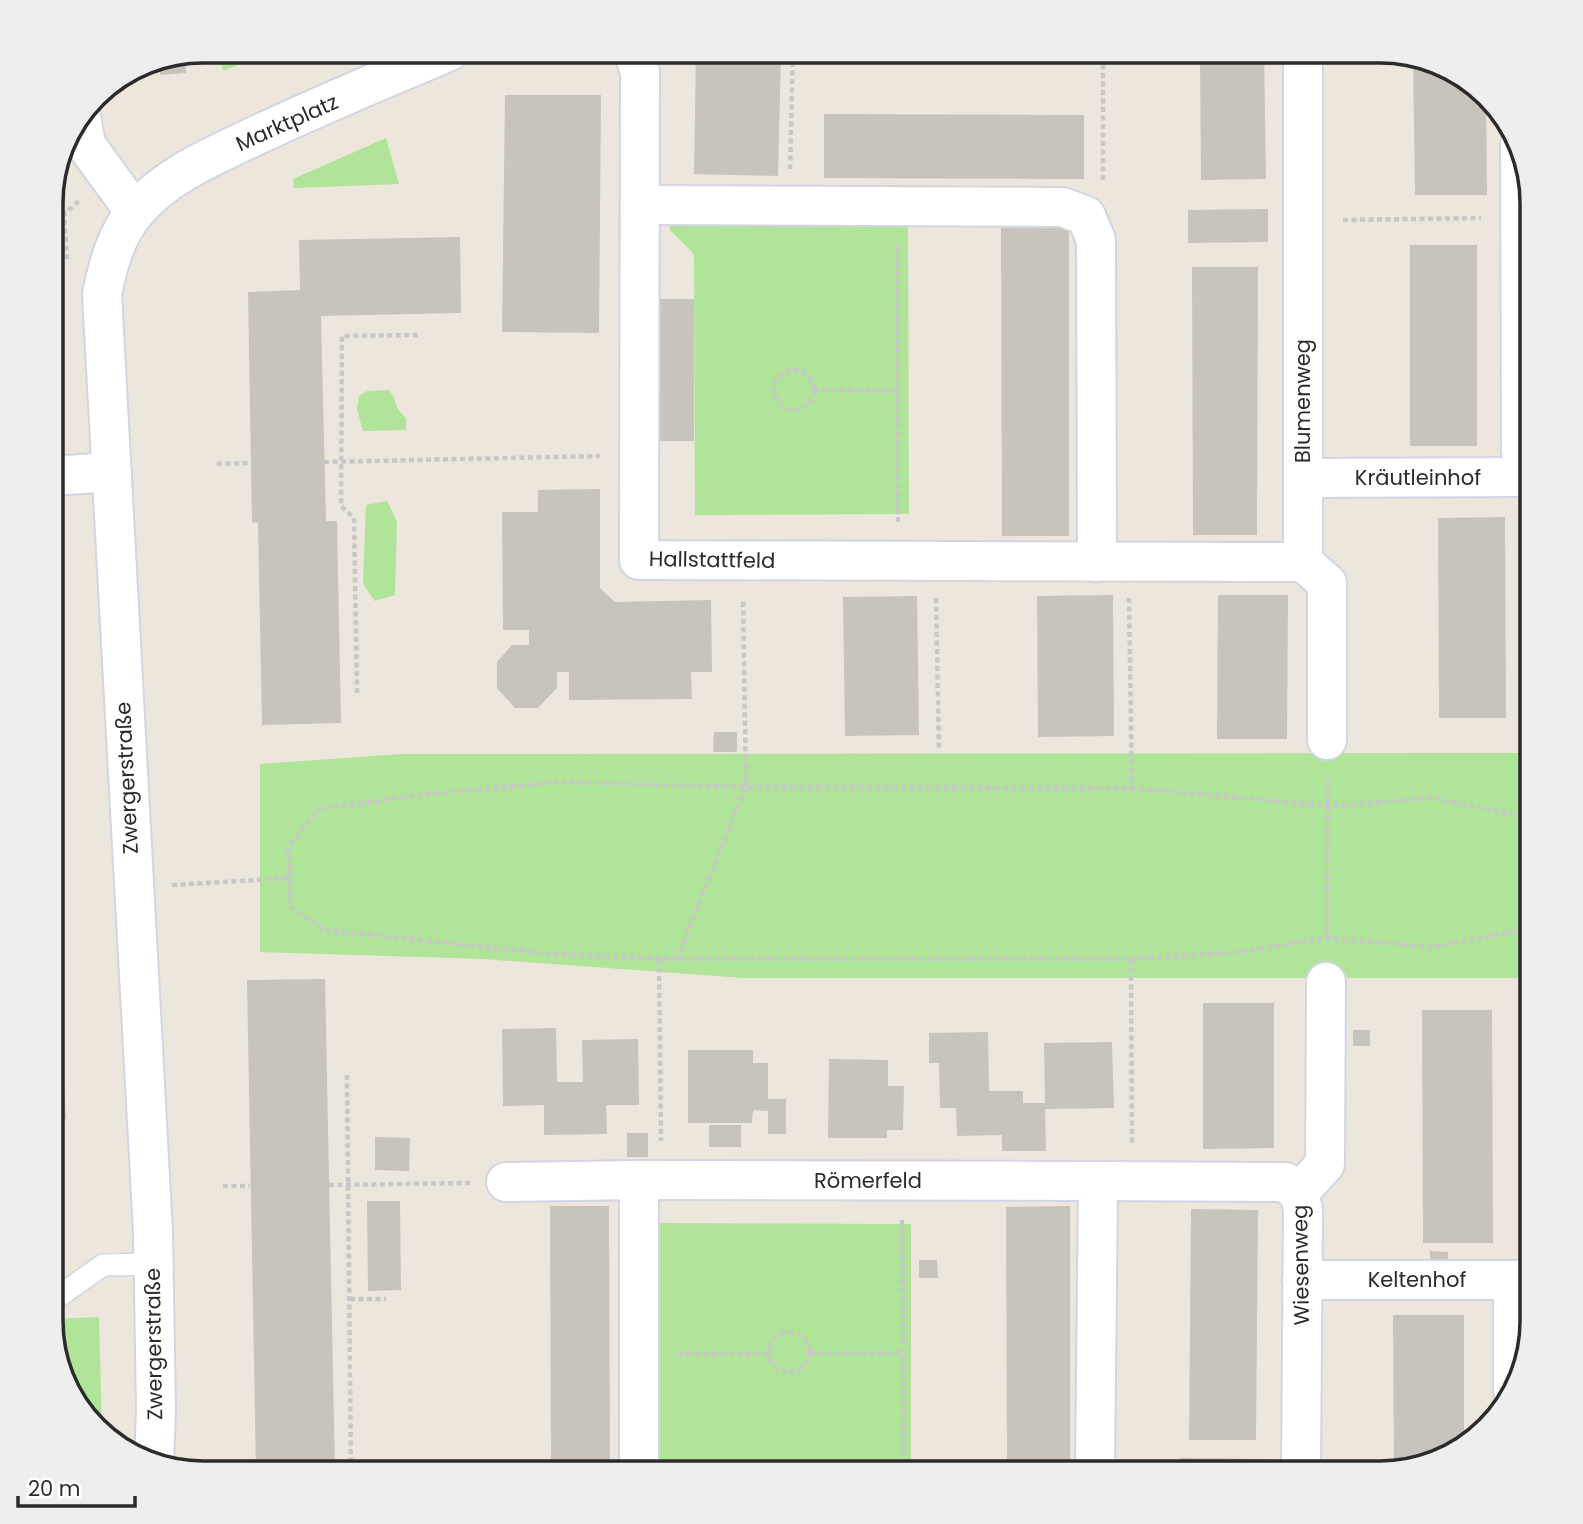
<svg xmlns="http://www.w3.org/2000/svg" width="1583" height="1524" font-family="Poppins,sans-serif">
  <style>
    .green { fill: #b0e498 }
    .building { fill: #c8c3bc }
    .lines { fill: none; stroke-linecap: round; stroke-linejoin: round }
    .lane-casing { stroke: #d2d5e4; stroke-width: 24 }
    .street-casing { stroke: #d2d5e4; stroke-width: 42 }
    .path { stroke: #c8c8c8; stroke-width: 4.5; stroke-dasharray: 5 3.5; stroke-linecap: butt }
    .lane { stroke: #fff; stroke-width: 21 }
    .street { stroke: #fff; stroke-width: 38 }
    .labels { text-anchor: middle; stroke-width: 5; stroke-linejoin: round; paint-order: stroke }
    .street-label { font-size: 21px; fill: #2b2b2b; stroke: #fff }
    .rim { fill: none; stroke: #2b2b2b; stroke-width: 3.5 }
  </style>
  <rect width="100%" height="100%" fill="#ede6dc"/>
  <g class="green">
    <path d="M220,51h51l-48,20z"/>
    <path d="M386,138l13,46 -105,4 -1,-9z"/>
    <path d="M908,223l1,291 -214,1 -1,-261 -24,-24v-6z"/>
    <path d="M389,390c9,11 4,17 17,28v12l-43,1 -6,-22 2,-13 8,-5z"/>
    <path d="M387,501l10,21 -2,73 -20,6 -12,-17 3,-79z"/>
    <path d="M1530,669h2v368h-7l-1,-59h-780l-260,-19 -224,-7v-188l142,-10 1127,-1z"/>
    <path d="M650,1223l261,1v249h-261z"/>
    <path d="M99,1317l3,114 -13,-9 -27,-43 -11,-57v-3z"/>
  </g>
  <g class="building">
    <path d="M696,51h85l-3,125 -84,-2z"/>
    <path d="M1200,51h64l2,128 -65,1z"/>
    <path d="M185,54l1,19 -26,2v-16z"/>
    <path d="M1413,57l34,9 39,30 1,99h-72z"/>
    <path d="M505,95h96l-2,238 -97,-1z"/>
    <path d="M824,114l260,1v64l-260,-1z"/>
    <path d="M1268,209v33l-80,1v-33z"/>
    <path d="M1001,228h68v308h-67z"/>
    <path d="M460,237l1,76 -140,3 5,205h11l4,202 -79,2 -4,-202 -6,-1 -4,-230 52,-2 -1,-50z"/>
    <rect x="1410" y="245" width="67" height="201"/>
    <path d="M1192,267h66l-1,268h-64z"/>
    <rect x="658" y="299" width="36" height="142"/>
    <path d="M600,489v99l15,14 96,-2 1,72h-21l1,27 -123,1v-28h-12v16l-19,20h-23l-18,-20v-26l15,-17h17v-15h-26l-1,-118h36v-22z"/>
    <path d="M1505,517l1,201h-67l-1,-200z"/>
    <path d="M1113,595l1,141 -76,1 -1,-141z"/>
    <path d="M1218,595h70l-1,144h-70z"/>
    <path d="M917,596l2,139 -74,1 -2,-139z"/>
    <path d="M714,732h23v20h-24z"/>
    <path d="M325,979l10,494h-79l-9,-493z"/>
    <path d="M1203,1003h71v145l-71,1z"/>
    <path d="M1422,1010h70l1,233h-70z"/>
    <path d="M556,1028l1,54h26l-1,-42 56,-1 1,66h-33l1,29 -63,1v-30l-41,1 -1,-77z"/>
    <rect x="1353" y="1030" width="17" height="16"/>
    <path d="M51,1032h9l6,87 -15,1z"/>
    <path d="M988,1032l1,59h34v12h22l-1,-60 68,-1 2,66 -69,1 1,42h-44v-16l-45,1 -1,-28h-16l-1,-45h-10v-30z"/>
    <path d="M688,1050h65v13h15v36h18v35h-18v-23l-15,-1 -1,13h-64z"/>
    <path d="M829,1059l59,1v26h16l-1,44h-16v8h-59z"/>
    <rect x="709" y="1125" width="32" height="22"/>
    <rect x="627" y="1133" width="21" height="24"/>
    <path d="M375,1137l35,1 -1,33 -34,-1z"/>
    <path d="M367,1201h33l1,89 -33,1z"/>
    <path d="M550,1206h59l1,267h-59z"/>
    <path d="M1070,1206v267h-63l-1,-266z"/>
    <path d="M1191,1209l67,1 -2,230h-67z"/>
    <path d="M1430,1251l18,1v11h-18z"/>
    <path d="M919,1260h18l1,18h-19z"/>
    <path d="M1393,1315h71v131l-26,16 -44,9z"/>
    <path d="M1180,1458l85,1v14h-85z"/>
  </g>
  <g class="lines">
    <defs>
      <path id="lane" d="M51,1302l52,-37 50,-1"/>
      <g id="street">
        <path d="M633,51l7,21 -1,488 664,2"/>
        <path d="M1303,51v511l24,21v157"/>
        <path d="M81,116l5,29 49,67"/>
        <path d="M1520,144l1,308 11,18"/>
        <path d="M640,205l423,2 23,9 10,24 1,322"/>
        <path d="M51,476l61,-4"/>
        <path d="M1303,478l229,-1"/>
        <path d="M1098,1181l187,1 14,11"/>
        <path d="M506,1182l133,-2 459,1 -3,292"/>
        <path d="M1302,1280h230"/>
        <path d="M1513,1391v-111"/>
        <path d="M154,1464l2,-54 -3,-178 -51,-938c6,-29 14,-60 34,-83 31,-36 75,-54 117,-74 65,-31 131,-58 197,-86"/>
        <path d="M639,1473v-293"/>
        <path d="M1301,1473l2,-264 -4,-16 26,-29 1,-182"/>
      </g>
    </defs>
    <use href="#lane" class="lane-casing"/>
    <use href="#street" class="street-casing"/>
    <g class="path">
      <path d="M544,51v1"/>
      <path d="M790,169l3,-118"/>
      <path d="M59,177l5,37"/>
      <path d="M1103,180v-129"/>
      <path d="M1343,220l138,-2"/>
      <path d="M897,245l1,278"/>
      <path d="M67,259l-3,-45 15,-13"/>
      <circle cx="794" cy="390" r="20"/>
      <path d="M814,390l83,1"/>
      <path d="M324,462l276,-6"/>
      <path d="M217,464l34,-1"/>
      <path d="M936,598l3,151"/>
      <path d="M1129,598l3,190"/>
      <path d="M357,693l-3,-175 -13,-12 1,-170 76,-1"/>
      <path d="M1532,818l-99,-20 -103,8 -198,-18 -386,-1 -190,-5 -146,14 -91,13 -31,39 3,59 32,23 230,24 124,5h454l99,-6 97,-15 106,9 99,-19"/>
      <path d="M172,885l117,-7"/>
      <path d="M1327,940l1,-163"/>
      <path d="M659,959l2,182"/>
      <path d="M677,959l69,-172 -3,-188"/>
      <path d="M1131,959l1,185"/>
      <path d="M347,1075l4,398"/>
      <path d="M329,1185l141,-2"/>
      <path d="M223,1186h27"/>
      <path d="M902,1220l2,253"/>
      <path d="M350,1299h36"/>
      <circle cx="789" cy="1352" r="20"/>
      <path d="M810,1353h93"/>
      <path d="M678,1354h90"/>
    </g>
    <use href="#lane" class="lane"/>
    <use href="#street" class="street"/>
  </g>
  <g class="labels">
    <g class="street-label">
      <text transform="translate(287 123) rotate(-24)" y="7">Marktplatz</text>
      <text transform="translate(1303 401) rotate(-90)" y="7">Blumenweg</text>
      <text x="1418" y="485">Kräutleinhof</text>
      <text transform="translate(712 560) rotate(1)" y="7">Hallstattfeld</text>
      <text transform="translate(127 778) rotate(-93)" y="7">Zwergerstraße</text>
      <text x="868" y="1188">Römerfeld</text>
      <text transform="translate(1301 1265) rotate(-91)" y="7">Wiesenweg</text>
      <text x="1417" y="1287">Keltenhof</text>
      <text transform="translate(154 1344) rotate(-91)" y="7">Zwergerstraße</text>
    </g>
  </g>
  <path d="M0 0H1583V1524H0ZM203 63H1380A140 140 0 0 1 1520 203V1321A140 140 0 0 1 1380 1461H203A140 140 0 0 1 63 1321V203A140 140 0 0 1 203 63Z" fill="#eee" fill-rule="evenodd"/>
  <path class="rim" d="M203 63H1380A140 140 0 0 1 1520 203V1321A140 140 0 0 1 1380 1461H203A140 140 0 0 1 63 1321V203A140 140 0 0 1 203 63Z"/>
  <path d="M18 1496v10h117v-10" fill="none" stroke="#2b2b2b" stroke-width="3.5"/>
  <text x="28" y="1496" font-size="21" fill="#2b2b2b" stroke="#ffffff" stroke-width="5" paint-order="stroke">20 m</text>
</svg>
